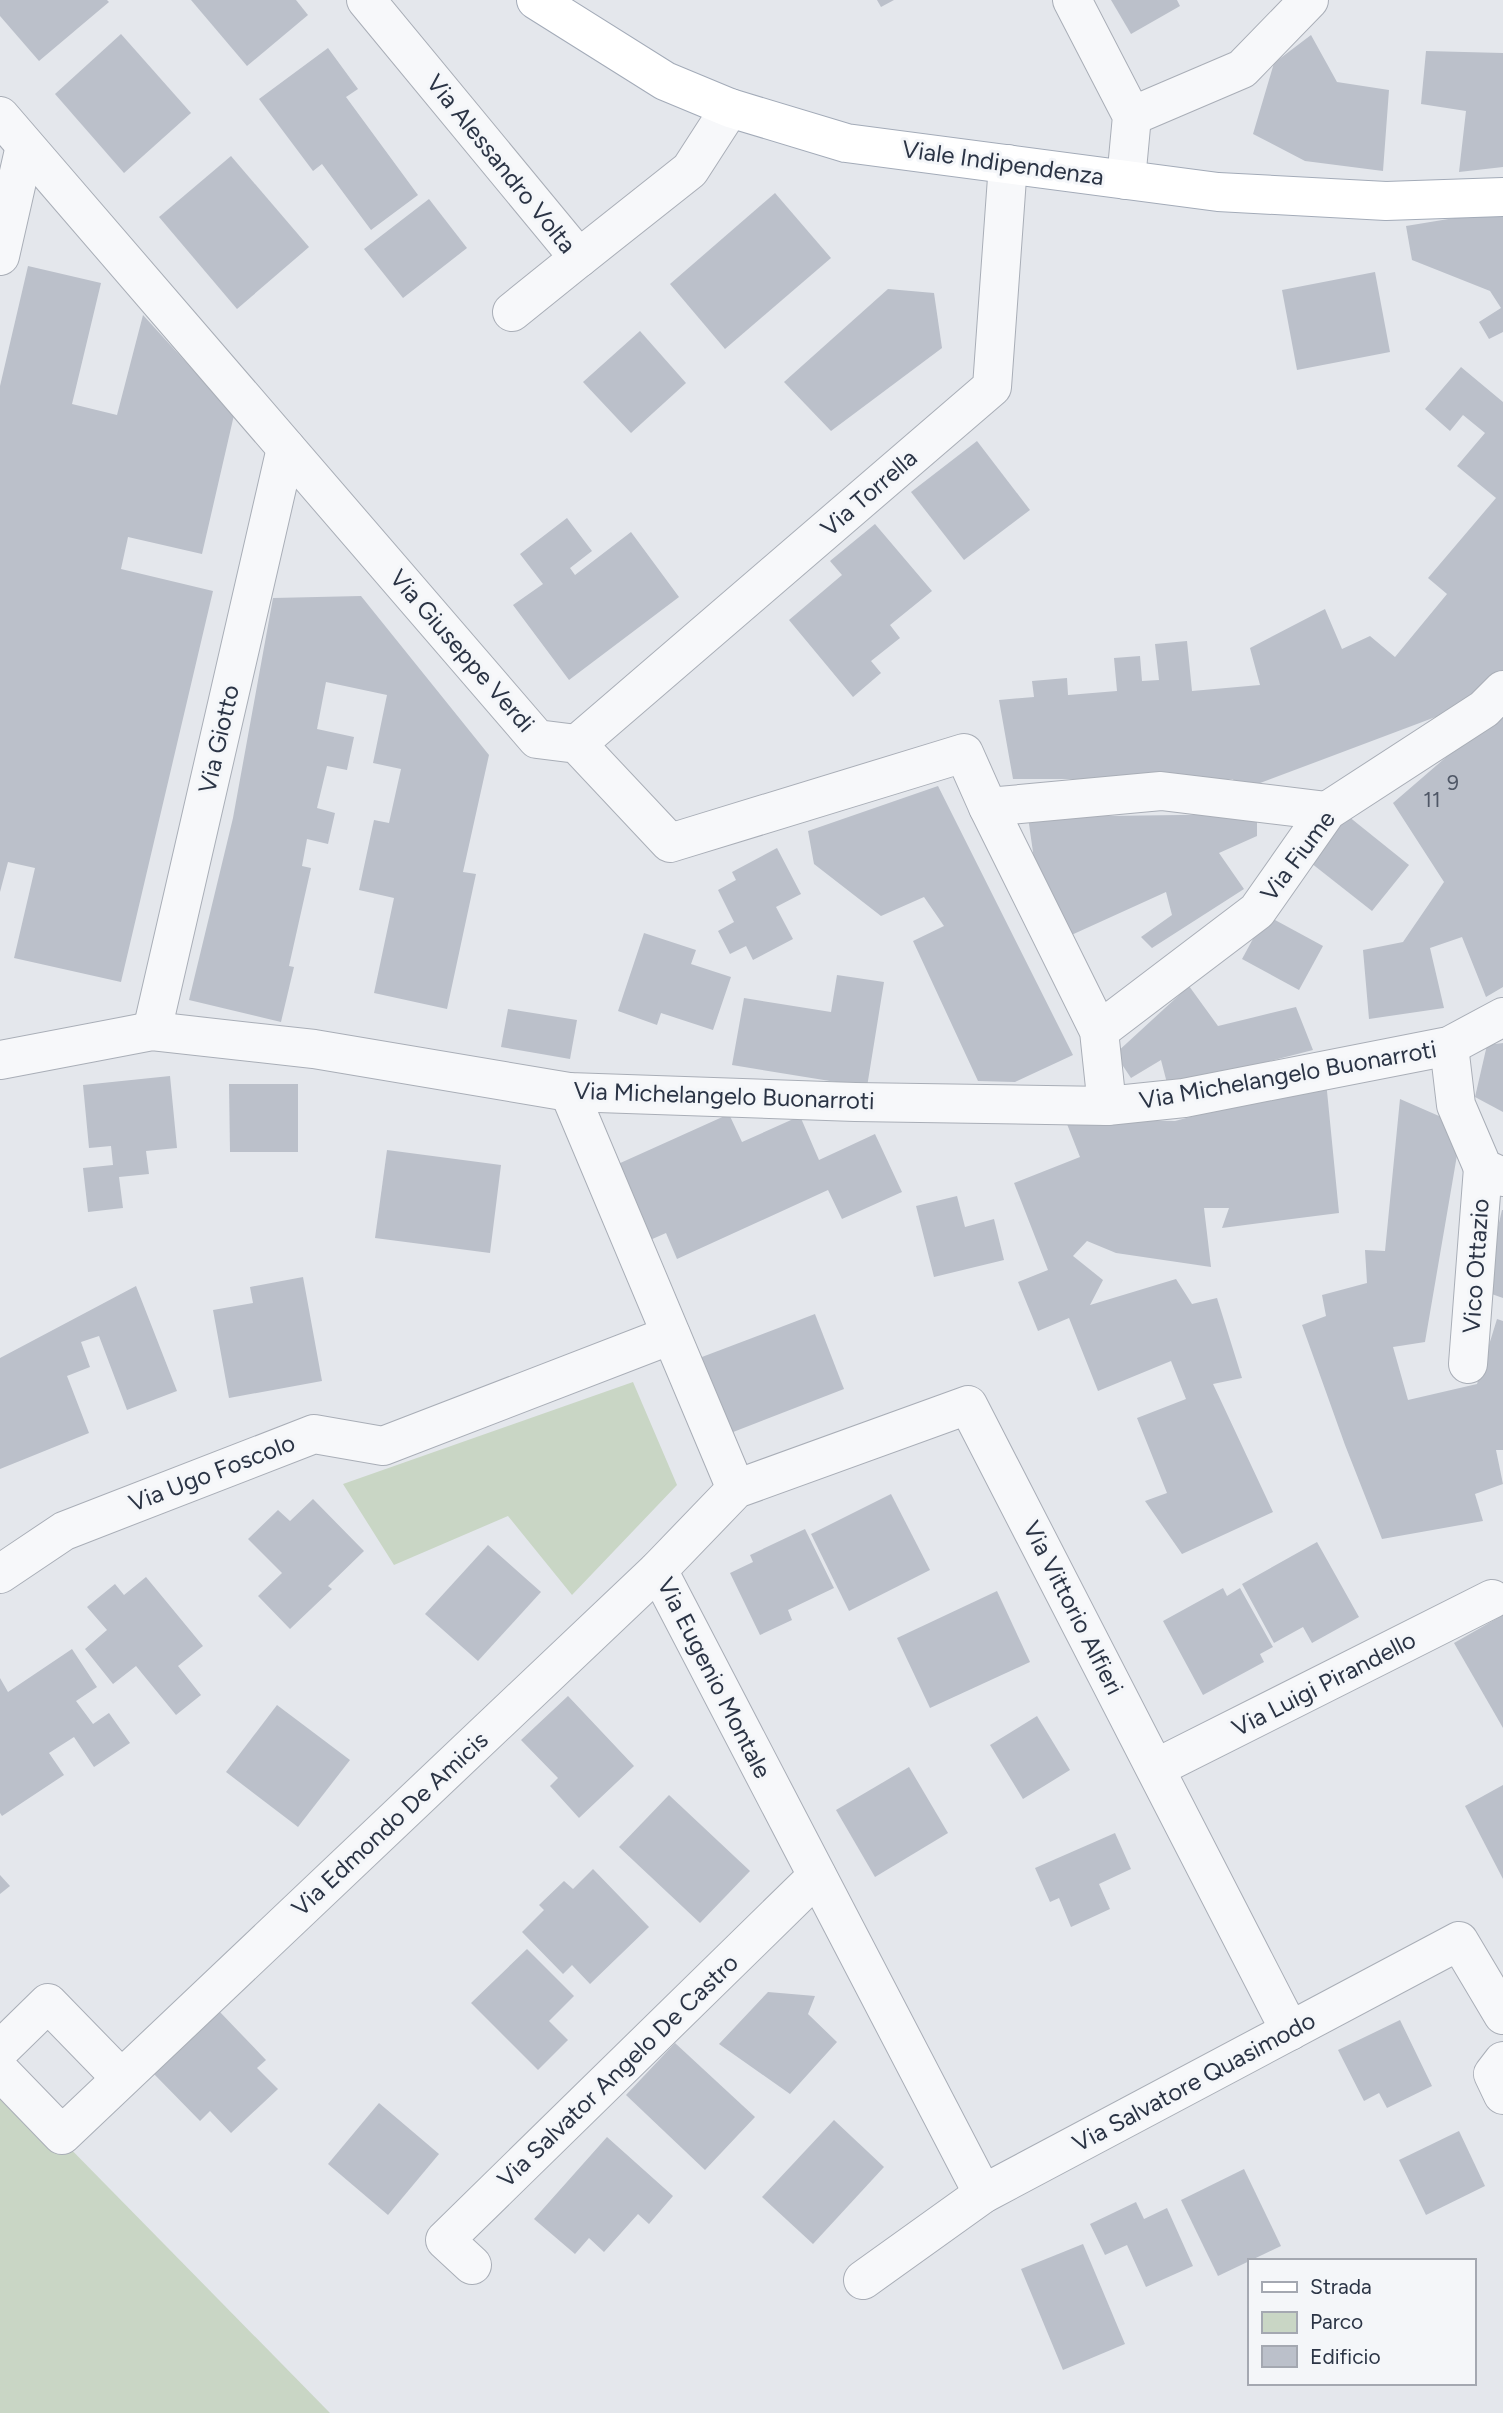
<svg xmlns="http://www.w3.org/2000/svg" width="1503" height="2413" font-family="Figtree,sans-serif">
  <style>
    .green { fill: #c9d6c5 }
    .building { fill: #bbc0ca }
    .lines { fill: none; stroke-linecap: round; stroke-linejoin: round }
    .minor-casing { stroke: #a9aeb7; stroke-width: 40 }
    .major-casing { stroke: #a3abb8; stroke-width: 40 }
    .minor { stroke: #f7f8fa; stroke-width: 38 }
    .major { stroke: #fff; stroke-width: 38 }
    .labels { text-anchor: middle; stroke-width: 6; stroke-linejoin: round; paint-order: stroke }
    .number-label { font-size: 21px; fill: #4f5766 }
    .street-label { font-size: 24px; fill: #2b3445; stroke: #f4f6f9 }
  </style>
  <rect width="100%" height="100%" fill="#e4e7ec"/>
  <g class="green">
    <path d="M633,1382l44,103 -105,110 -64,-79 -114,49 -51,-81z"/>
    <path d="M0,2077l330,336h-330z"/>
  </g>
  <g class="building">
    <path d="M0,0h107l2,2 -70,59 -39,-45z"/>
    <path d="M191,0h105l12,15 -61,51z"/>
    <path d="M877,0h17l-13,7z"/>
    <path d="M1111,0h66l3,6 -49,28z"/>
    <path d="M121,34l70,79 -67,60 -69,-79z"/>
    <path d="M1311,35l26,47 52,8 -6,81 -78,-10 -52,-27 21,-71z"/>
    <path d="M328,48l30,41 -12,8 72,98 -47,35 -49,-66 -9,7 -54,-72z"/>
    <path d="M1426,51l77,2v114l-44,5 7,-61 -45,-7z"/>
    <path d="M231,156l78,91 -72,62 -78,-92z"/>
    <path d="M775,193l56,65 -106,91 -55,-65z"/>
    <path d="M429,199l38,49 -64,50 -39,-49z"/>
    <path d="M1503,210v122l-14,7 -10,-17 22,-14 -11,-17 -78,-31 -6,-34z"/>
    <path d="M28,266l73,17 -29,121 45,11 26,-100 91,100 -32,139 -74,-17 -7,32 92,22 -92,391 -107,-24 21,-90 -27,-6 -8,30v-506z"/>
    <path d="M1375,272l15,80 -93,18 -15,-80z"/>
    <path d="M888,289l46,4 8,55 -111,83 -47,-49z"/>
    <path d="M640,331l46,52 -55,50 -48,-51z"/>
    <path d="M1461,367l42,35v275l-9,18 -255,96 -6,-12h-220l-14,-79 35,-3 -2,-16 35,-3 1,17 49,-4 -3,-33 26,-2 2,25 17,-1 -4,-36 32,-3 5,50 68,-6 -10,-37 75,-39 17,40 28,-13 25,21 52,-63 -19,-16 68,-80 -39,-32 28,-33 -22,-18 -13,16 -25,-22z"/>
    <path d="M977,441l53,69 -66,50 -53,-68z"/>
    <path d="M567,518l25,33 -22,17 5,7 56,-43 48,65 -110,83 -56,-75 30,-21 -23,-30z"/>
    <path d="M875,524l57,67 -42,34 10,13 -29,23 10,12 -28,24 -64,-77 53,-45 -12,-14z"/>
    <path d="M361,596l128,159 -26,117 13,2 -29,135 -73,-16 20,-95 -35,-8 15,-70 15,3 12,-54 -28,-6 14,-68 -61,-13 -9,47 37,8 -7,33 -20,-4 -10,42 18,5 -7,31 -21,-5 -5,27 9,2 -22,98 5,1 -13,55 -92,-22 44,-182 40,-220z"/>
    <path d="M1503,708v279l-17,10 -24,-60 -32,11 14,60 -75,11 -6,-69 40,-8 41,-60 -51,-79z"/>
    <path d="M938,786l135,269 -58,27 -37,-1 -65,-140 31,-15 -20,-29 -43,19 -67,-52 -6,-33z"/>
    <path d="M1257,814v22l-38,17 25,36 -92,59 -11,-11 31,-22 -6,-23 -99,45 -32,-71 -7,-49z"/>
    <path d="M1348,816l61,49 -37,46 -61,-48z"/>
    <path d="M777,848l24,46 -25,13 17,32 -40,21 -7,-14 -16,8 -12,-23 16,-9 -16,-32 18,-10 -4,-8z"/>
    <path d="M1266,915l57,31 -24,44 -57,-31z"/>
    <path d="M644,933l52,17 -5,14 40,13 -18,53 -52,-17 -4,12 -39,-14z"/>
    <path d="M837,975l47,7 -17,105 -135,-22 12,-67 87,14z"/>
    <path d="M1189,986l29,40 78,-19 17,43 -145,37 -7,-27 -30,18 -16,-24z"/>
    <path d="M508,1009l69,11 -7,39 -69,-12z"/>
    <path d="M1503,1043v69l-28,-15 12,-52z"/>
    <path d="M170,1076l7,72 -31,3 3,23 -30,3 4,31 -35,4 -5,-44 30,-3 -2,-19 -22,2 -6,-63z"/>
    <path d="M1326,1081l13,132 -117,15 7,-20h-25l7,59 -95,-14 -29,-12 -14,15 30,24 -13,25 86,-26 16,25 25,-6 25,80 -29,6 60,128 -91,42 -37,-53 22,-8 -30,-75 49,-19 -15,-38 -73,30 -29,-73 -31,13 -20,-49 30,-12 -34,-87 66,-26 -15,-38 110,2z"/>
    <path d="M229,1084h69v68h-68z"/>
    <path d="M1400,1099l62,27 -37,216 -32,5 15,53 69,-16 20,-65 6,2v129h-7l7,34 -28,10 8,27 -101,18 -37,-94 -43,-120 24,-9 -4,-21 45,-12 -2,-33 20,1z"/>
    <path d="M729,1114l13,28 58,-26 19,44 56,-26 27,58 -60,27 -14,-29 -151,69 -11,-26 -25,11 -34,-75z"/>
    <path d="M387,1150l114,15 -11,88 -115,-15z"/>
    <path d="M957,1196l8,31 29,-8 10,41 -70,17 -18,-71z"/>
    <path d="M1502,1210h1v88l-20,-7z"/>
    <path d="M303,1277l19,104 -93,17 -16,-88 40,-7 -3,-16z"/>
    <path d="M136,1286l41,105 -50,19 -28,-74 -18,6 9,25 -23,9 22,57 -89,36v-111z"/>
    <path d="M815,1314l29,75 -121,47 -29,-76z"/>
    <path d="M891,1494l39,76 -81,41 -38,-77z"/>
    <path d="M313,1499l51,52 -36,35 4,3 -42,40 -32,-33 24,-23 -34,-34 30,-29 12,11z"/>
    <path d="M805,1529l29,59 -46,22 4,10 -32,15 -30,-62 23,-11 -3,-7z"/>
    <path d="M1317,1542l42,75 -47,26 -9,-16 -29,16 -32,-59z"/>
    <path d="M488,1545l53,47 -63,69 -53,-47z"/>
    <path d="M146,1577l57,69 -25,20 23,29 -25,20 -40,-49 -23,18 -28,-35 22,-19 -20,-23 28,-23 9,11z"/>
    <path d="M1223,1588l4,8 13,-8 33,59 -13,7 4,8 -61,33 -40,-74z"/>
    <path d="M997,1591l33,71 -100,46 -33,-70z"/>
    <path d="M1503,1615v113l-49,-85z"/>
    <path d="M72,1649l25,38 -21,14 17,23 16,-11 21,30 -36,24 -20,-30 -25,16 15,22 -62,41 -2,-3v-135l8,14z"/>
    <path d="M568,1696l66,70 -55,52 -29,-32 8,-8 -37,-38z"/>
    <path d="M277,1705l73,55 -52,67 -72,-55z"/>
    <path d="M1037,1716l33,54 -47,29 -33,-54z"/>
    <path d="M909,1767l39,66 -73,44 -39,-67z"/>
    <path d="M1503,1785v94l-38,-73z"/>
    <path d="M669,1795l81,76 -50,52 -81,-76z"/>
    <path d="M1115,1833l16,36 -32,15 11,25 -39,18 -12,-29 -9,4 -15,-34z"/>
    <path d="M593,1869l56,58 -59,57 -18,-19 -9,9 -41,-42 22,-22 -5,-5 25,-24 9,8z"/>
    <path d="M0,1875l10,11 -10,8z"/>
    <path d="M527,1949l47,47 -25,25 19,19 -30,30 -67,-67z"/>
    <path d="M768,1992l47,4 -7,18 29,28 -47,52 -71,-50z"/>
    <path d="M219,2011l47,49 -9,8 21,21 -47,44 -21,-22 -10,10 -46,-47z"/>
    <path d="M1400,2020l32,66 -45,22 -8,-15 -15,8 -26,-51z"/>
    <path d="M675,2043l80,74 -50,53 -79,-75z"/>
    <path d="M379,2103l60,51 -51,61 -60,-51z"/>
    <path d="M834,2120l50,47 -71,77 -51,-47z"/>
    <path d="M1459,2131l26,55 -59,29 -27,-55z"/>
    <path d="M607,2137l66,59 -24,28 -11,-10 -34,38 -15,-14 -14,16 -41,-35z"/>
    <path d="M1244,2169l37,77 -63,30 -37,-76z"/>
    <path d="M1136,2202l8,17 23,-11 26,58 -47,21 -19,-42 -22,10 -15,-31z"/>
    <path d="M1083,2244l42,100 -62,26 -42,-101z"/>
  </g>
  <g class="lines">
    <defs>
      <g id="minor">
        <path d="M366,0l213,258 111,-88 40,-62"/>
        <path d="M1072,0l60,116 -6,64"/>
        <path d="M0,116l537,623 40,5 93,99 294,-90 24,54 111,224 8,75"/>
        <path d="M1132,116l110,-47 67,-69"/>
        <path d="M0,256l25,-110"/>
        <path d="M512,312l67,-54"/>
        <path d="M577,744l415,-357 16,-223"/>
        <path d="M988,807l173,-16 166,20"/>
        <path d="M152,1031l134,-583"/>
        <path d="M1099,1031l158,-120 70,-100 157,-102 19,-19"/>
        <path d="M1449,1046l7,59 27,63 20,9"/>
        <path d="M0,1060l152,-29 162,18 255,43 286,10 252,4 77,-8 265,-52 54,-29"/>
        <path d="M569,1092l167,397"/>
        <path d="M1468,1364l15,-196"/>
        <path d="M658,1570l325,624"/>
        <path d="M0,1574l64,-43 250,-97 69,12 288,-111"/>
        <path d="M1156,1768l336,-169"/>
        <path d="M0,2050l48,-47 73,75"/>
        <path d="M1503,2061l-10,13 10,21"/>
        <path d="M0,2071l62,64 596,-565 78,-81 232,-84 322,626"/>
        <path d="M472,2265l-27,-25 372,-364"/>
        <path d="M863,2280l120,-86 476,-253 44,74"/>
      </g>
      <path id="major" d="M536,0l129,81 65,27 116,35 372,49 168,9 117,-4"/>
    </defs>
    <use href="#minor" class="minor-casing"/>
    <use href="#major" class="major-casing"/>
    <use href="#minor" class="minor"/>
    <use href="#major" class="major"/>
  </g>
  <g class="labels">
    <g class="number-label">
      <text x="1453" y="790">9</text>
      <text x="1432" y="807">11</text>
    </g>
    <g class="street-label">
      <text transform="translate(1003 163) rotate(8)" y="8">Viale Indipendenza</text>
      <text transform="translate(501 164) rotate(51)" y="8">Via Alessandro Volta</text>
      <text transform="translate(869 493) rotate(-41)" y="8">Via Torrella</text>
      <text transform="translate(462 651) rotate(49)" y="8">Via Giuseppe Verdi</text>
      <text transform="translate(219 739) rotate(-77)" y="8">Via Giotto</text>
      <text transform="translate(1298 856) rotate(-53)" y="8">Via Fiume</text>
      <text transform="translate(1288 1075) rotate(-10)" y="8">Via Michelangelo Buonarroti</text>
      <text transform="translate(724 1096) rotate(2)" y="8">Via Michelangelo Buonarroti</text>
      <text transform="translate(1476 1266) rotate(-86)" y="8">Vico Ottazio</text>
      <text transform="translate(212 1473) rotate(-21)" y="8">Via Ugo Foscolo</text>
      <text transform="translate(1073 1608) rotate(63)" y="8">Via Vittorio Alfieri</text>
      <text transform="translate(714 1678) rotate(63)" y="8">Via Eugenio Montale</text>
      <text transform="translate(1324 1684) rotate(-27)" y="8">Via Luigi Pirandello</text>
      <text transform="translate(390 1824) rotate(-43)" y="8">Via Edmondo De Amicis</text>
      <text transform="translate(618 2071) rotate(-44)" y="8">Via Salvator Angelo De Castro</text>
      <text transform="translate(1194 2082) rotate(-28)" y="8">Via Salvatore Quasimodo</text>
    </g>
  </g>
  <rect x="1248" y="2259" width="228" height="126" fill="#f4f6f9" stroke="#a4a8b1" stroke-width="2"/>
  <rect x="1262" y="2282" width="35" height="10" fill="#ffffff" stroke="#a4a8b1" stroke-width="2"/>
  <text x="1310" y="2294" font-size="21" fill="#2b3445">Strada</text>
  <rect x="1262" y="2312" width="35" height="21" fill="#c9d6c5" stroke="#a4a8b1" stroke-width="2"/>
  <text x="1310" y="2329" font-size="21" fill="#2b3445">Parco</text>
  <rect x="1262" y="2346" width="35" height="21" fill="#bbc0ca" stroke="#a4a8b1" stroke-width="2"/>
  <text x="1310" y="2364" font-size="21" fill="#2b3445">Edificio</text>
</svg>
